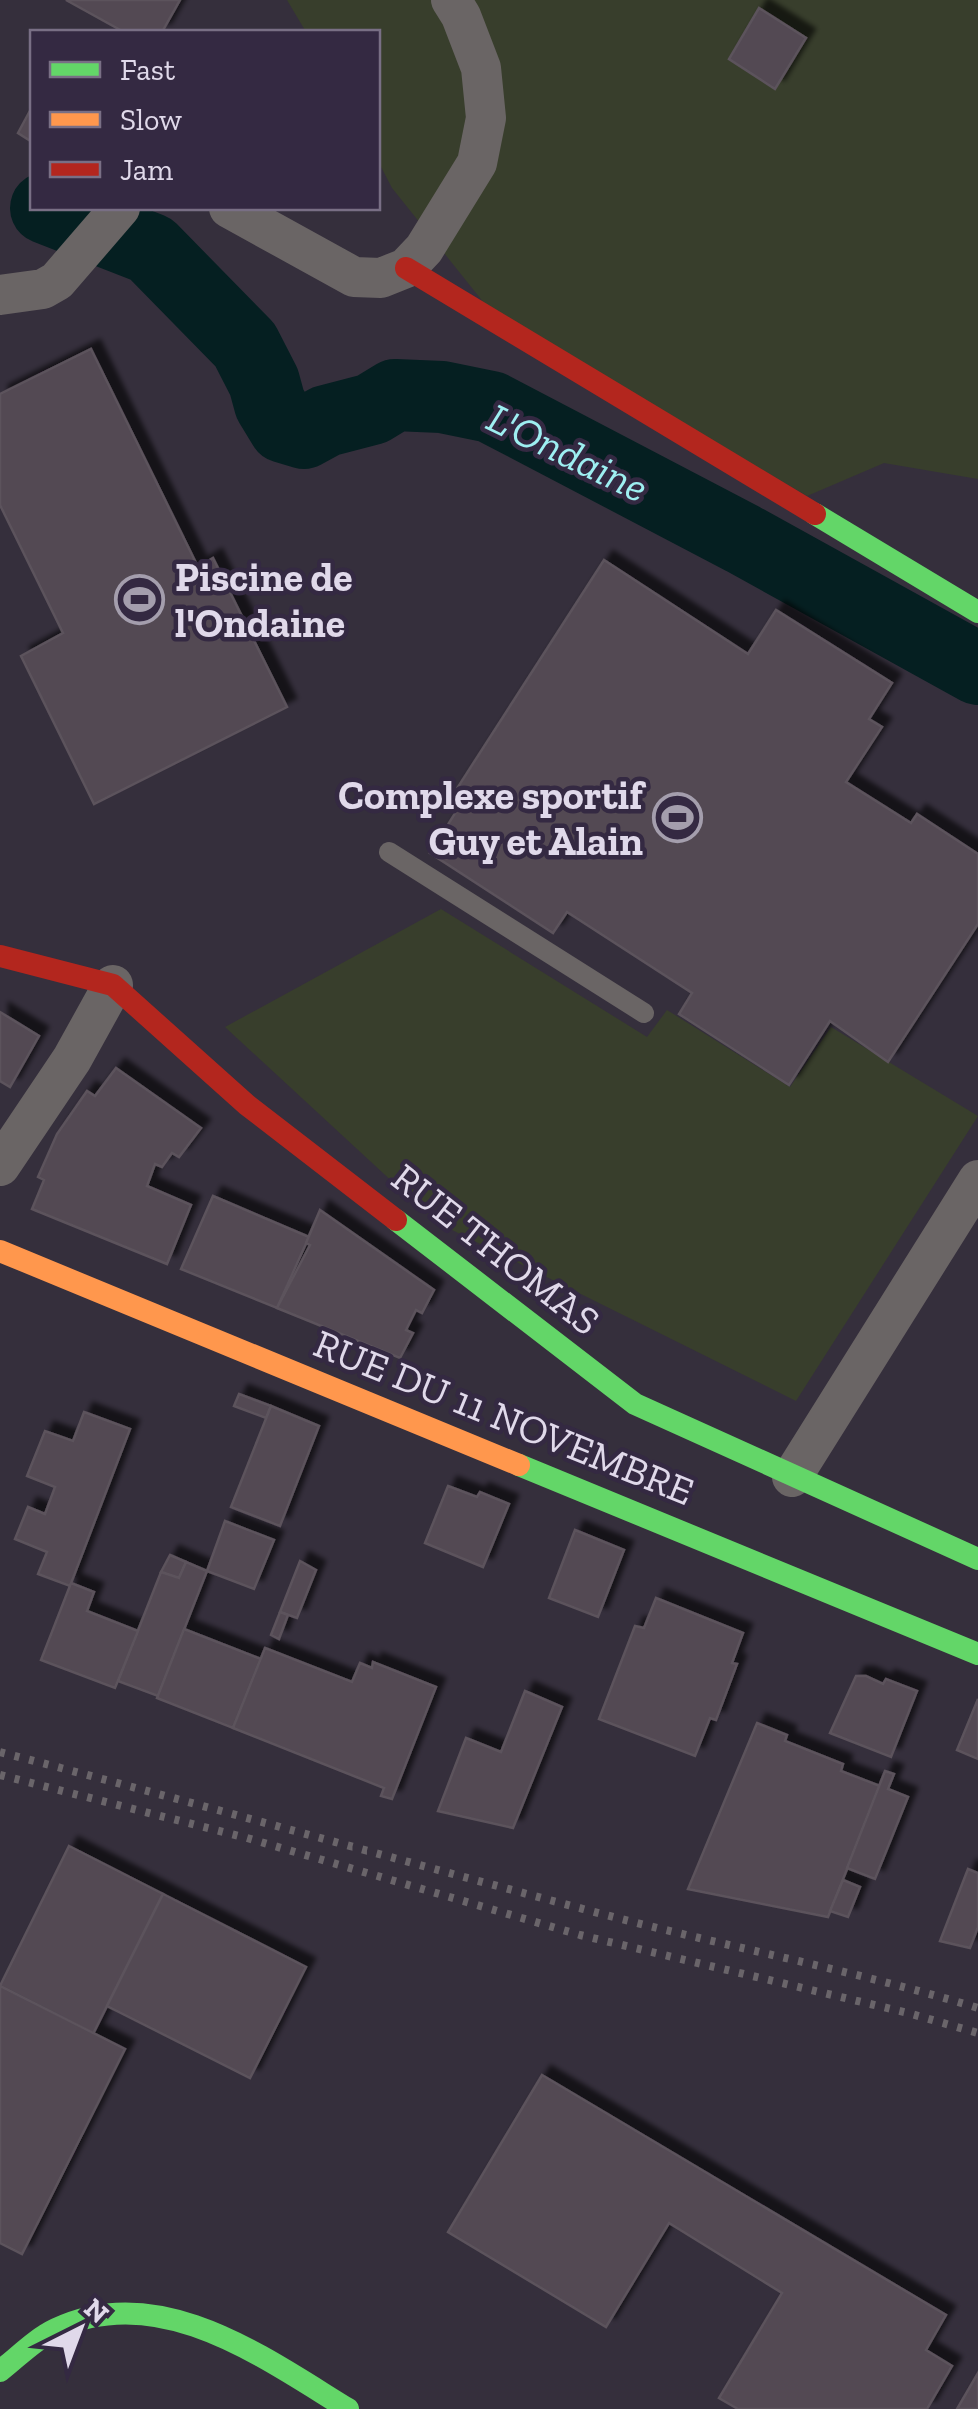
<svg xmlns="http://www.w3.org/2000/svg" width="978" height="2409" font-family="'Zilla Slab',serif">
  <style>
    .green { fill: #383e2c }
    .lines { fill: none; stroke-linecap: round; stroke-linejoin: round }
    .river { stroke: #051f21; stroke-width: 72 }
    .building { fill: #524a53; stroke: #5c535c; stroke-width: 2.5; filter: url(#shadow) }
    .lane { stroke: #6a6565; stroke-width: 20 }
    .street { stroke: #6a6565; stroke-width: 40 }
    .fast { stroke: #63d668; stroke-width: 22 }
    .slow { stroke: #ff974d; stroke-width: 22 }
    .jam { stroke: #b3261e; stroke-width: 22 }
    .rail { stroke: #6a656a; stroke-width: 8; stroke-dasharray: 5 10; stroke-linecap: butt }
    .labels { text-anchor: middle; stroke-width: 9; stroke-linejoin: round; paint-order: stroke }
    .poi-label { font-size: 40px; font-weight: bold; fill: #e0d9ea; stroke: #342942; text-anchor: start }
    .street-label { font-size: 40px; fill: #e0d9ea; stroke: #342942 }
    .water-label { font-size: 42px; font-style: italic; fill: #9eeff1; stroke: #342942 }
  </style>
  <defs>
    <filter id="shadow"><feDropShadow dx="9" dy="-9" stdDeviation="2.5" flood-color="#0009"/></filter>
  </defs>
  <rect width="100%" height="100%" fill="#352f3c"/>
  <g class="green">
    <path d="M287,0h691v479l-94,-16 -77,33 -315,-183 -100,-125 -14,-27v-129h-72z"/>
    <path d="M441,909l206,128 20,-27 123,77 41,-60 147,89 -182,285 -360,-179 -211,-195z"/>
  </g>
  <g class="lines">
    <path class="river" d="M46,208l105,41 94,96 19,37 6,22 14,23 20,6 22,-12 46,-12 23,-14 47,2 49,10 252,132 235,130"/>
  </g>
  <g class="building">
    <path d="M66,0h114l-18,32h-38z"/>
    <path d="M759,8l47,30 -31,51 -46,-30z"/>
    <path d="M32,107v35l-14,-9z"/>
    <path d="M91,349l107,218 15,-9 74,149 -193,97 -73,-148 42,-23 -63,-128v-111z"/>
    <path d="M604,560l144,94 28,-44 116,73 -23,36 13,8 -36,55 65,41 6,-9 61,40v70l-90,138 -58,-41 -41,64 -110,-71 13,-21 -125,-81 -14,21 -123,-80 36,-57 -10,-6z"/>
    <path d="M0,1012l39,24 -29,51 -10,-6z"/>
    <path d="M116,1068l85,60 -22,29 -7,-4 -10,14 -7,-3 -8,22 44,19 -24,59 -135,-55 12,-29 -6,-3 19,-43 30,-43 8,5z"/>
    <path d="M213,1196l96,41 -32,71 -96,-39z"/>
    <path d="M320,1210l114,80 -12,23 -6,-3 -10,20 7,3 -13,25 -123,-50 33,-63 -4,-2z"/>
    <path d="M239,1394l32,12 -5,12 -32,-12z"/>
    <path d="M271,1406l48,20 -39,100 -49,-19z"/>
    <path d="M84,1412l46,17 -60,157 -32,-12 9,-22 -32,-13 13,-32 17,7 10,-27 -28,-11 18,-45 28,10z"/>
    <path d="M448,1486l29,11 3,-5 29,12 -26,63 -58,-24z"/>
    <path d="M225,1521l49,19 -20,49 -47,-18z"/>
    <path d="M575,1530l49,20 -26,67 -49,-19z"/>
    <path d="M170,1555l16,7 -7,16 -18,-6z"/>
    <path d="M300,1561l16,9 -19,48 -17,-6z"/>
    <path d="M186,1562l21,9 -49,125 -40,-15 43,-109 18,6z"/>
    <path d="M71,1583l23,9 -7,19 51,20 -23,57 -74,-28z"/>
    <path d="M656,1598l87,35 -11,30 5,1 -21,56 -6,-2 -15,38 -96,-37 36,-93 9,2z"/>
    <path d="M280,1612l8,3 -9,24 -8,-4z"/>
    <path d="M184,1629l77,30 -28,69 -76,-30z"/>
    <path d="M265,1648l87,34 8,-19 12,5 1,-6 63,25 -44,112 -11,-3 3,-8 -151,-60z"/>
    <path d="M856,1676h10l17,8 3,-5 31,12 -26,66 -61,-24z"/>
    <path d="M525,1691l37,16 -49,121 -75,-17 28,-73 35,14z"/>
    <path d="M978,1699v60l-21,-9z"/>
    <path d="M757,1723l30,12 -2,6 58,23 -2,7 39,15 -52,131 -140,-28z"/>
    <path d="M885,1771l9,3 -6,15 20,8 -33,82 -28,-11z"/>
    <path d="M69,1846l94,48 -70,140 -93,-48z"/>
    <path d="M968,1869l10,4v54l-8,21 -30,-7z"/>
    <path d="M843,1880l17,7 -12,30 -18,-6z"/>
    <path d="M163,1894l143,73 -56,111 -143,-72z"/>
    <path d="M0,1986l125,63 -103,205 -22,-11z"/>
    <path d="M542,2075l404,240 -20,35 26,16 -25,43h-189l-19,-11 63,-105 -113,-70 -63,104 -158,-95z"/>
    <path d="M978,2373v36h-21z"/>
  </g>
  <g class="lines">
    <path class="lane" d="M389,852l255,161"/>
    <g class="street">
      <path d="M229,208l125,69 27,1 25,-10 18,-19 53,-86 9,-45 -5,-50 -20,-52 -10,-16"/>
      <path d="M0,295l43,-6 14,-8 63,-73"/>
      <path d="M0,1166l72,-107 41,-74"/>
      <path d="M792,1477l186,-297"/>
    </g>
    <g class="fast">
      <path d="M815,514l163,98"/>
      <path d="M396,1220l239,184 343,155"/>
      <path d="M519,1465l459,189"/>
      <path d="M0,2371c18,-14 35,-32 56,-42 103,-49 207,28 292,80"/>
    </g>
    <path class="slow" d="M0,1251l519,214"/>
    <g class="jam">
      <path d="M406,268l409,246"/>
      <path d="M0,956l113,29 134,120 149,115"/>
    </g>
    <g class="rail">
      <path d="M0,1752c196,51 391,106 587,158 130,35 263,59 391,98"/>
      <path d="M0,1775l247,63 333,97 328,78 70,20"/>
    </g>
  </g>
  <defs>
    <symbol id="stadium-ring" viewBox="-11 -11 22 22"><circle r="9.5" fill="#342942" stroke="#a49ead" stroke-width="1.5"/><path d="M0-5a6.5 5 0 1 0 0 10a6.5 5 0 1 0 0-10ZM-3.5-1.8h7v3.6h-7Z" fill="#a49ead"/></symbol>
  </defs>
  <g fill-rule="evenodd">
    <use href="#stadium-ring" x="112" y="572" width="55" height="55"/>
    <use href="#stadium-ring" x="650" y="790" width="55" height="55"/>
  </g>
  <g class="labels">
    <g class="poi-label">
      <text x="175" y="591">Piscine de<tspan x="175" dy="46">l'Ondaine</tspan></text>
      <text x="643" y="809" text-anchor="end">Complexe sportif<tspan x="643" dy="46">Guy et Alain</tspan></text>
    </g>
    <g class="street-label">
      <text transform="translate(496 1249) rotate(38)" y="14">RUE THOMAS</text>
      <text transform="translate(504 1417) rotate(22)" y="14">RUE DU 11 NOVEMBRE</text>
    </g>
    <g class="water-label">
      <text transform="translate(568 452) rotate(26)" y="15">L'Ondaine</text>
    </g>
  </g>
  <rect x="30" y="30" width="350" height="180" fill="#342942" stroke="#796f85" stroke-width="2.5"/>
  <rect x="50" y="62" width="50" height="15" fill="#63d668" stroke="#796f85" stroke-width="2.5"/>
  <text x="120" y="80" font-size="30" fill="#e0d9ea">Fast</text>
  <rect x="50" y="112" width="50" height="15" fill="#ff974d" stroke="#796f85" stroke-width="2.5"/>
  <text x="120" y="130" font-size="30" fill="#e0d9ea">Slow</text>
  <rect x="50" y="162" width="50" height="15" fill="#b3261e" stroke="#796f85" stroke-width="2.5"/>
  <text x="120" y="180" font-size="30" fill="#e0d9ea">Jam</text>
  <g transform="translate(80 2329) rotate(42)" stroke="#342942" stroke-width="8" paint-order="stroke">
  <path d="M0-8L18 38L0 25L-18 38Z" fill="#e0d9ea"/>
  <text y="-15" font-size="28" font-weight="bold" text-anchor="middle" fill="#e0d9ea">N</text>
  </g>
</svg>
